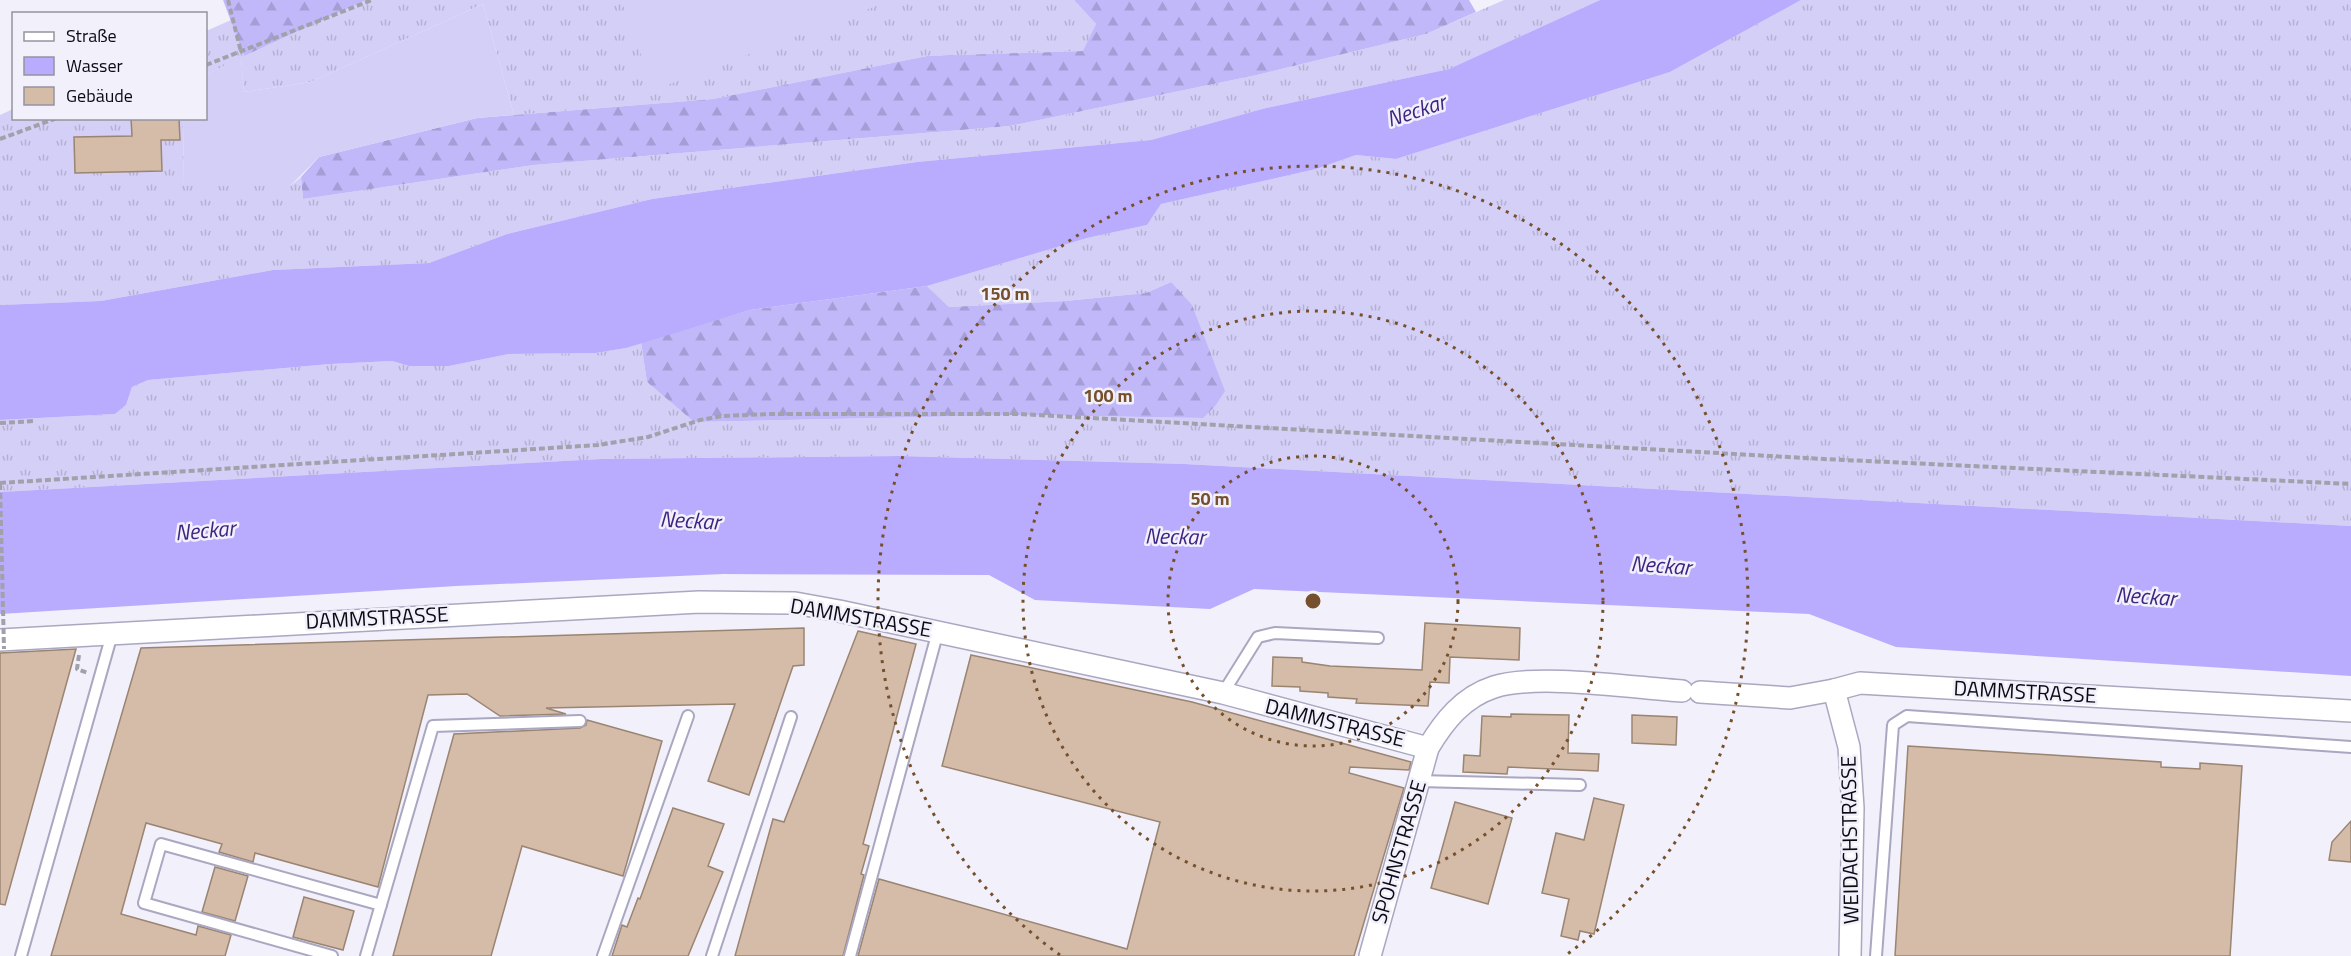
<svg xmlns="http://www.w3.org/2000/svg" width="2351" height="956" font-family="'Titillium Web',sans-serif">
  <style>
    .grass { fill: url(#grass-tufts) }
    .forest { fill: url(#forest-firs) }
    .pitch { fill: #d4cff6 }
    .water { fill: #b9abfd }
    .building { fill: #d4bca9; stroke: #9a8472; stroke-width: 1.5 }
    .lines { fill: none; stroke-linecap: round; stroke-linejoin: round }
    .service-casing { stroke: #aaa7c1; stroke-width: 14 }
    .minor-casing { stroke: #aaa7c1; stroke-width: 24 }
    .path { stroke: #a2a1ab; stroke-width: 4; stroke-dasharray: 6 3; stroke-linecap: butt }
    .service { stroke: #fff; stroke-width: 10 }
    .minor { stroke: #fff; stroke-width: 21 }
    .path-bridge { stroke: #a2a1ab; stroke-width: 4; stroke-dasharray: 6 3; stroke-linecap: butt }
    .ring { fill: none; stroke: #76502c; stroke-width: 3; stroke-dasharray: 3 6 }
    .labels { text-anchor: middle; stroke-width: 5; stroke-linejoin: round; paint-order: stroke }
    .street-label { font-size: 21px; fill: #0c0b14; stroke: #f1f0fb }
    .water-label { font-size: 22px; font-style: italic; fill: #3f2480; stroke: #f1f0fb }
    .centre { fill: #76502c; stroke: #f1f0fb; stroke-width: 3 }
    .ring-label { font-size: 18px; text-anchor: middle; font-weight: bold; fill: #76502c; stroke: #f1f0fb; stroke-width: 5; stroke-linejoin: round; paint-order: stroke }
  </style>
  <defs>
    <pattern id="grass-tufts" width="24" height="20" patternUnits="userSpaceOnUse" patternTransform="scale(1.5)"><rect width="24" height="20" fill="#d4cff6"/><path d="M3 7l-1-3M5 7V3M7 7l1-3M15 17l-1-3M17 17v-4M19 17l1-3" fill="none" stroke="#b5b0d2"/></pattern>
    <pattern id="forest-firs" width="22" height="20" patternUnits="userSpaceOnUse" patternTransform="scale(1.5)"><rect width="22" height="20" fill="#c1b8fa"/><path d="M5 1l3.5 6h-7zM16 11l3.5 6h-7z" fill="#a59dd5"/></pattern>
  </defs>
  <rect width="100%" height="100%" fill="#f1f0fb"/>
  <g class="grass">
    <path d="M366,0h708l22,24 -12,27 -157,5 -214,43 -199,16 -31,-111 -172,78 -67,10 -3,-34 -35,17v-44l25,-11 13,36z"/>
    <path d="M1504,0h96l-151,69 -187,40 -111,31 -234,22 -265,37 -145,35 -78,29 -156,7 -172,31 -101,4v-190l13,-6 1,9 169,1 1,67h106l11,-9 2,22 231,-34 476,-39 247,-51 169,-41z"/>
    <path d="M1801,0h550v526l-1166,-62 -286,-8 -298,3 -601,33v-72l115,-6 11,-9 6,-18 16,-7 182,-16 62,-3 17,5h40l60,-12 87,-1 30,-5 15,-6 6,40 47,40 325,-7 184,3 -32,-136 -25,11 -81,8 -116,6 -22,-21 160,-48 60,-13 14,-21 155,-35 40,-14 40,4 274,-87z"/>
  </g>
  <g class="forest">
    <path d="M223,0h143l-122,56z"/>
    <path d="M1074,0h395l7,12 -50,22 -169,41 -247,51 -476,39 -231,34 -2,-22 18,-20 158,-39 236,-19 214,-43 156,-5 13,-27z"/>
    <path d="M1171,282l21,23 33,86 -10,15 -12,12 -184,-3 -325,7 -47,-40 -6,-40 109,-32 177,-24 22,21 116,-6 81,-8z"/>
  </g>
  <g class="pitch">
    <path d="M621,0h271l-238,90z"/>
    <path d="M483,4l31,111 -37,3 -158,39 -29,29h-106l-1,-67 23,-1v-43l35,-18 3,35 67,-10z"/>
  </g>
  <g class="water">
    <path d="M1600,0h201l-131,72 -274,87 -40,-4 -40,14 -155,35 -14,21 -60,13 -160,48 -177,24 -124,38 -30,5 -87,1 -60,12h-40l-17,-5 -62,3 -182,16 -16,7 -6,18 -11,9 -115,6v-115l101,-4 172,-31 156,-7 78,-29 145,-35 265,-37 234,-22 111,-31 187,-40z"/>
    <path d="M899,456l286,8 1166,62v150l-455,-29 -87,-33 -555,-25 -44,20 -175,-9 -46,-25 -266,-1 -267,12 -456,28v-122l601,-33z"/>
  </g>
  <g class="building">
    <path d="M131,118h48l1,22h-19l1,31 -87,2 -1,-36 58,-1z"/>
    <path d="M1425,623l95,5 -1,32 -69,-3 -1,26 -19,-1 -2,24 -72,-3 1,-4 -29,-2v-4l-28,-2v-4l-28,-1 1,-29 29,1v4l28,4 92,4z"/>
    <path d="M804,628v37l-11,1 -44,129 -41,-14 27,-77 -189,4 20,6 -66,2 -33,-22 -39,1 -50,192 -123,-34 -2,9 -34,-10 3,-8 -76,-21 -25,91 75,21 2,-9 33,9 -6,21h-174l90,-308z"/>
    <path d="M858,631l58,13 -53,200 6,2 -8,28 3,1 -21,81h-108l38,-137 11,3z"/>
    <path d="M76,649l-71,256 -5,-1v-251z"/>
    <path d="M971,655l221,47 219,60 -2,8 -59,-3 -1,6 55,15 -50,168h-496l21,-77 248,70 33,-127 -218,-56z"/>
    <path d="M1511,714l58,1 -1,38 31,1 -1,17 -90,-4 -1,7 -44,-2 1,-17 16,1 2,-40 29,1z"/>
    <path d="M1632,715l45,2 -1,28 -44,-2z"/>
    <path d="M587,720l75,21 -39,135 -101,-30 -31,110h-98l61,-222 126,-6 6,-3z"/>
    <path d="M1908,746l253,16v5l39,2v-6l42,3 -12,190h-335z"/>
    <path d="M1594,798l30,7 -30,129 -14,-3 -2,9 -17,-4 8,-37 -27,-6 14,-60 28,7z"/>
    <path d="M1455,802l57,16 -24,86 -57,-16z"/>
    <path d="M673,808l51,16 -16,42 15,6 -35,84h-76l10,-31 5,2 11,-29 2,1z"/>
    <path d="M2351,821v41l-22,-2 3,-18z"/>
    <path d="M215,867l33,9 -13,45 -33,-9z"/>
    <path d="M304,897l50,14 -11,39 -50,-13z"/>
  </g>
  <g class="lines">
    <defs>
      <g id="service">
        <path d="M1223,693l35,-56 17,-4 103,5"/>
        <path d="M1419,781l161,4"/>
        <path d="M21,956l91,-322"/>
        <path d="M332,956l-188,-53 17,-59 220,61"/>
        <path d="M366,956l67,-230 147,-5"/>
        <path d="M603,956l85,-240"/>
        <path d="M712,956l79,-239"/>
        <path d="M850,956l88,-325"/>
        <path d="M1876,956l17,-231 14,-9 444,31"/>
      </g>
      <g id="minor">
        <path d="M0,640l699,-38 96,1 44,8 384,82 205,55"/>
        <path d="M1834,690l15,57 4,61 -3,148"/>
        <path d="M1700,692l90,6 44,-8 26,-7 491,28"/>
        <path d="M1370,956l58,-208c16,-27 35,-51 66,-61 43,-14 141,1 188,4"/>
      </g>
    </defs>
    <use href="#service" class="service-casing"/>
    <use href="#minor" class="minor-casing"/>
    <g class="path">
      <path d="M228,0l13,52"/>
      <path d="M206,65l166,-65"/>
      <path d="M0,139l57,-21"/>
      <path d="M0,423l35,-2"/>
      <path d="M0,483l598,-38 50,-8 52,-17 22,-4 49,-2h249l804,45 527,25"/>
      <path d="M79,655l-2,14 11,4"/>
    </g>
    <use href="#service" class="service"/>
    <use href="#minor" class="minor"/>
    <path class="path-bridge" d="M0,484l4,165"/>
  </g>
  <g class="ring">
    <circle cx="1313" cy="601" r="145"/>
    <circle cx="1313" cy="601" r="290"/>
    <path d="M1060 955A435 435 0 1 1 1566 955"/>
  </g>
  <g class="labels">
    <g class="street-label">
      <text transform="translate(377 618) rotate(-3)" y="7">DAMMSTRASSE</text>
      <text transform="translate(861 618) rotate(10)" y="7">DAMMSTRASSE</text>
      <text transform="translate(2025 692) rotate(3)" y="7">DAMMSTRASSE</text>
      <text transform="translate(1335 723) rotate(14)" y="7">DAMMSTRASSE</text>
      <text transform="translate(1850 840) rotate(-91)" y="7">WEIDACHSTRASSE</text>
      <text transform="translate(1399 852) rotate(-74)" y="7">SPOHNSTRASSE</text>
    </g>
    <g class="water-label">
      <text transform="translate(1416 110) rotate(-18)" y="8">Neckar</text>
      <text transform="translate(690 520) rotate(3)" y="8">Neckar</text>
      <text transform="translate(205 530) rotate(-5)" y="8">Neckar</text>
      <text transform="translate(1175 536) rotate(1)" y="8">Neckar</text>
      <text transform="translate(1661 565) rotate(4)" y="8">Neckar</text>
      <text transform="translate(2146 596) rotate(4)" y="8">Neckar</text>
    </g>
  </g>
  <circle cx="1313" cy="601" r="9" class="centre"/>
  <g class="ring-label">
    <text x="1005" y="300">150 m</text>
    <text x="1108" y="402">100 m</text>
    <text x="1210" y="505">50 m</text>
  </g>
  <rect x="12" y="12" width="195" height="108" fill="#f1f0fb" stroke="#95949f" stroke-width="1.5"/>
  <rect x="24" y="32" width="30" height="9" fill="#ffffff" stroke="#95949f" stroke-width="1.5"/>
  <text x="66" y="42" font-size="18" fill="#0c0b14">Straße</text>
  <rect x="24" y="57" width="30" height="18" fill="#b9abfd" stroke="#95949f" stroke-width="1.5"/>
  <text x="66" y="72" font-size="18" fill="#0c0b14">Wasser</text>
  <rect x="24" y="87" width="30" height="18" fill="#d4bca9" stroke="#95949f" stroke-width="1.5"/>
  <text x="66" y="102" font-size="18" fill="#0c0b14">Gebäude</text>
</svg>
